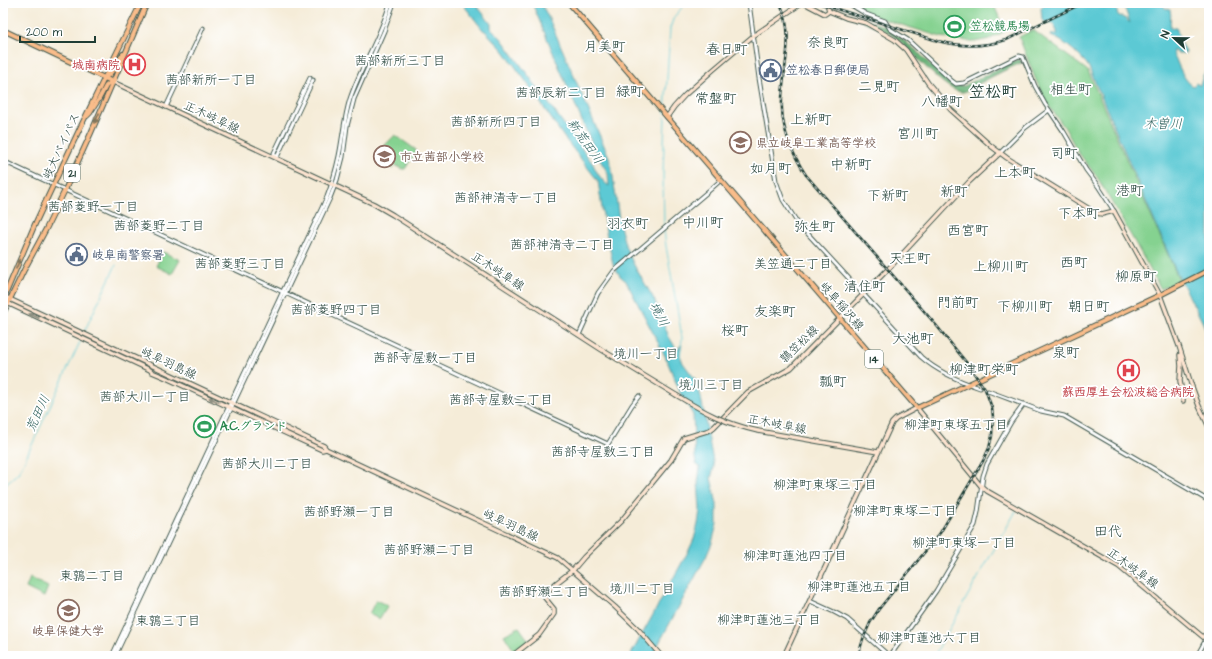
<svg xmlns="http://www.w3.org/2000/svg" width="1212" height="659" font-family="'Architects Daughter','Klee One',sans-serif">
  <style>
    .green { fill: #85d290; stroke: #528862 }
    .forest { fill: #6cb47a; stroke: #467857 }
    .water { fill: #5cc9d4; stroke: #3e8384 }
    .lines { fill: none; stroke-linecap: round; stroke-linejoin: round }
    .stream { stroke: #5cc9d4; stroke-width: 1 }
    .tertiary-tunnel { stroke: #cac9b7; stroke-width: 3; stroke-dasharray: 3 1.5; stroke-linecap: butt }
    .tertiary-casing { stroke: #3f574d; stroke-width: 5 }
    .secondary-casing { stroke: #3f574d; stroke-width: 5.5 }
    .primary-casing { stroke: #3f574d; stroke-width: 6 }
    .trunk-casing { stroke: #3f574d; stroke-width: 6 }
    .tertiary { stroke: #fff; stroke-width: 3 }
    .secondary { stroke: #fde4d0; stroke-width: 3.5 }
    .primary { stroke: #f9bc8a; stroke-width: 4 }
    .trunk { stroke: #f9bc8a; stroke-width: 4 }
    .rail-casing { stroke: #1f3d34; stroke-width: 2.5 }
    .rail { stroke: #fff; stroke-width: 1; stroke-dasharray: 3; stroke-linecap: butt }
    .secondary-bridge-casing { stroke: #3f574d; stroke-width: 5.5; stroke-linecap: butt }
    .secondary-bridge { stroke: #fde4d0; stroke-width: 3.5 }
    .oneway { fill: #81765b }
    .oneway2 { fill: #8e9082 }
    .labels { text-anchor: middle; stroke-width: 3.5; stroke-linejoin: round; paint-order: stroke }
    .shield { fill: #fff; stroke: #627771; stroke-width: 1 }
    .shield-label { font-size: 11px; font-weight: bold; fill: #1f3d34 }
    .leisure-label { font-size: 12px; font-weight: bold; fill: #27864d; stroke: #fff; text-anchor: start }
    .health-label { font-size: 12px; font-weight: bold; fill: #be3a42; stroke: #fff; text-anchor: end }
    .service-label { font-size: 12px; font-weight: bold; fill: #4e5e75; stroke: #fff; text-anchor: start }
    .street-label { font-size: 12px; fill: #1f3d34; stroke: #fff }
    .education-label { font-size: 12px; font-weight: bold; fill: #785e54; stroke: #fff; text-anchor: start }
    .neighbourhood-label { font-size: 13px; fill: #1f3d34; stroke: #fff }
    .water-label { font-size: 13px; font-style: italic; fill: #2e605c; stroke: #fff }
    .quarter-label { font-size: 14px; fill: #1f3d34; stroke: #fff }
    .district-label { font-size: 16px; font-weight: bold; fill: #1f3d34; stroke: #fff }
  </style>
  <rect width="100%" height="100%" fill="#fff"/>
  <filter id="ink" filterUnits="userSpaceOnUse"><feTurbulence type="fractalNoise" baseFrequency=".025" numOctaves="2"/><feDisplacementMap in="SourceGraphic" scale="8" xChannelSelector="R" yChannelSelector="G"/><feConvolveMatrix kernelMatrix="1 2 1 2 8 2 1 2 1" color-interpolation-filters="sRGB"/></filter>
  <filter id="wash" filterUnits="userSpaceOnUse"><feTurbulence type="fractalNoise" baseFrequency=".012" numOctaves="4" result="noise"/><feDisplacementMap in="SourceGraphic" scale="16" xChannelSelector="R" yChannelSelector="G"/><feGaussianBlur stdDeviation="0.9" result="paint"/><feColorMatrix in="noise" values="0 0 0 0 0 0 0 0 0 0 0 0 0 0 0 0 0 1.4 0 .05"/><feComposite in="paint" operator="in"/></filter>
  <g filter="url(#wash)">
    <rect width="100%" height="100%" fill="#f5ecd8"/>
    <g class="green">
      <path d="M852,3h141l12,28 -15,8 -16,3 -33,-5 -68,-21z"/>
      <path d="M1033,30l55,41 91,209 -18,9 -28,-50 -36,-62 -19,-25 -13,-24 -19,-26 -11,-24 -16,-41z"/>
      <path d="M395,135l21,15v2l-11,17h-2l-8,-4 -3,4 -16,-15z"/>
      <path d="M163,252l17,8 -8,14 -16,-8z"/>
      <path d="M30,578l18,9 -4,10 -18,-9z"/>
      <path d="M376,600l12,6 -4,6 -5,7 -10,-5z"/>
      <path d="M519,627l10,14 -14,11 -11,-17z"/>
    </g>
    <path class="forest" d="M851,17l10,1 26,9 2,4 8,4 20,16 31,31 6,3 10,1 54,-27 5,3c-14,6 -28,13 -41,20 -6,3 -13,9 -19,10 -16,2 -52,-42 -66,-53 -12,-10 -31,-17 -46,-22z"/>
    <g class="water">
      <path d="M464,3h11l16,21v4l10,10 92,126c3,8 9,17 16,22l-1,-13 -10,-16 -16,-36 -50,-118h9l9,18 59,136 4,20 7,49 6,22 8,17 20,34 15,38 8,13 4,-5h1l-2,6v4l3,8 12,16 4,10 4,19 11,59 -3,11 6,26v20l-5,19 -6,14 -54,99h-22l59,-106 5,-11 4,-15 2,-15 -2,-26 2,-16 -4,-3 -1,-7 -2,-42 -13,-23 -15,-36 -39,-75 -6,-5 -7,-12 -9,-42 -6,-41 -35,-45 -38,-56 -22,-30 -18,-19 -2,-1 -18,-23z"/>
      <path d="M1042,3h70l4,5 2,7 8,4 4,4 -7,-20h38l4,5 5,2c2,6 -1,12 1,18h5l1,2 3,12 6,10v1h-8l-5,-3c-1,6 3,7 4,12 4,9 8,19 16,24l3,-3 3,2h1c2,-4 2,-9 5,-13l4,1v269l-6,-19 -28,-54 -83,-194c-2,-5 -4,-11 -8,-14 -9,-10 -20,-20 -33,-25l1,-2 5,1v-4l-4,-7 -6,-1 -5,-3 -1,-12 3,-2z"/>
    </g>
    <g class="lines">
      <g class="stream">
        <path d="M665,113l5,-85 4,-11 12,-14"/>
        <path d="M664,227l-1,-54 2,-56"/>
        <path d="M664,230l2,16 14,79 2,13 -2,20"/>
        <path d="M85,330l31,-65"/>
        <path d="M3,486l15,-13 4,-7 58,-124"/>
        <path d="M963,604l53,-93"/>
        <path d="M934,656l28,-49"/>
      </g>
    </g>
  </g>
  <g filter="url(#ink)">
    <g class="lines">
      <path class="tertiary-tunnel" d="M980,388l8,3"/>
      <defs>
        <g id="tertiary">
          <path d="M749,3l10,75 17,103 7,19 14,22 124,135c17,15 38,24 59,31"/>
          <path d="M848,3l18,11 19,7 5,8 18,11 44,41 4,3 8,-1 53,-26 2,-1 4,1 12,29 10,18 19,28 22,38 12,16 16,25"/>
          <path d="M166,107l37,-79"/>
          <path d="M1000,153l25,-25 24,-18"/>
          <path d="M275,157l-1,-4 36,-75"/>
          <path d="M275,157l3,-2 35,-75"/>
          <path d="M3,161l605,283 24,-39 7,-9"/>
          <path d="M579,335l19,-42 16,-22 98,-83 9,-8"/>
          <path d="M988,391l53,20 23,5 145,85"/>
          <path d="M810,601l24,11 13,7 42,37"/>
          <path d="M112,656l215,-459c5,-13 9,-27 12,-41 4,-19 5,-38 11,-57 11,-33 31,-62 40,-96"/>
          <path d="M115,656l215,-458 7,-18 6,-23 4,-31 7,-27 30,-68 10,-28"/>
          <path d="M890,656l46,-65 39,-66 3,-13 5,-36 4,-12 24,-42 13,-18"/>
          <path d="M1197,656l12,-22"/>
        </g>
        <g id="secondary">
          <path d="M804,3l21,11 4,-3"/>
          <path d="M827,3l2,8 17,7 20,5 29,17 11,10 22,33 23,27 40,36 16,12 89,55 6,1 12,-3 46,84 19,51 12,38 8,22 10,21"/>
          <path d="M113,82l182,85 79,37 19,11 209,135 74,45"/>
          <path d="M667,117l7,-10 11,-12 28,-25 40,-34 43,-29 4,-4"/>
          <path d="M3,296l321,150 2,3 232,109 57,49 23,22 23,27"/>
          <path d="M3,301l147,69 2,2 12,5 158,73 4,-1"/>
          <path d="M1180,355l1,11 -1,15 3,17v3"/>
          <path d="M758,431l120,21"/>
          <path d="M512,656l27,-21 15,-21v-5l-9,-11v-4l10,-10 18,-14 11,-13 37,-36 50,-61 13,-22 26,-8 4,-3 34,-35 43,-24 103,-105 75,-81 31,-29"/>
          <path d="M784,656l108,-233 4,-4 21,-11 64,78 6,5 131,75 91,76"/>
        </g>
        <path id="primary" d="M569,3l348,405 243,-113 49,-25"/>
        <g id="trunk">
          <path d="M3,30l110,52"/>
          <path d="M104,78l6,-4 13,-20"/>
          <path d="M87,116l3,-3 9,-14 7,-13 4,-3 2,-1"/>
          <path d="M3,300l32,-76 45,-96 61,-125"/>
          <path d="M3,314l21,-44 22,-41 19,-39 26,-57 56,-130"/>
        </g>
      </defs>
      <use href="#tertiary" class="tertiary-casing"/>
      <use href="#secondary" class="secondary-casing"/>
      <use href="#primary" class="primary-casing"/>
      <use href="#trunk" class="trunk-casing"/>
      <use href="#tertiary" class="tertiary"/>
      <use href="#secondary" class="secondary"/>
      <use href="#primary" class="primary"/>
      <use href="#trunk" class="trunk"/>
      <defs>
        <g id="rail">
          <path d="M780,3c17,36 0,70 2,106 1,25 11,46 24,66l130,150 30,37 19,27 7,19 1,9 -1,19 -3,12 -6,13 -43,72 -61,76 -9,14 -7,16 -5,17"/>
          <path d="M818,3l120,38c23,6 46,6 68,-1l77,-37"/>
        </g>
      </defs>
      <use href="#rail" class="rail-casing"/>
      <use href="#rail" class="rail"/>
      <defs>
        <path id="secondary-bridge" d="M676,395c28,17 50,29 82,36"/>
      </defs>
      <use href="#secondary-bridge" class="secondary-bridge-casing"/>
      <use href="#secondary-bridge" class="secondary-bridge"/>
    </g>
    <defs><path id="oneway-solid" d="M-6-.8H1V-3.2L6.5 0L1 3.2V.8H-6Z"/></defs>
    <g class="oneway">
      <use href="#oneway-solid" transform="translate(97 118) rotate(114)"/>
      <use href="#oneway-solid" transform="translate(18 264) rotate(-67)"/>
    </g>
    <g class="oneway2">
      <use href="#oneway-solid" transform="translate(34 316) rotate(-155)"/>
      <use href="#oneway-solid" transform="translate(214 400) rotate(-155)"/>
    </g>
  </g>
  <defs>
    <symbol id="stadium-ring" viewBox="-11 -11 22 22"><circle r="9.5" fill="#fff" stroke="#2e9e5b" stroke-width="1.5"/><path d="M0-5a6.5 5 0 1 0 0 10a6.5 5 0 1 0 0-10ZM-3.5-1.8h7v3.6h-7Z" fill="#2e9e5b"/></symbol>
    <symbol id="hospital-ring" viewBox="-11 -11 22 22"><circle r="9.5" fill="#fff" stroke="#e0444e" stroke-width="1.5"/><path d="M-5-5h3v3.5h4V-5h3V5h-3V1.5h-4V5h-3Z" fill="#e0444e"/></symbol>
    <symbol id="civic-ring" viewBox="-11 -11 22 22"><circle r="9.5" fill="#fff" stroke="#5c6f8a" stroke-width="1.5"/><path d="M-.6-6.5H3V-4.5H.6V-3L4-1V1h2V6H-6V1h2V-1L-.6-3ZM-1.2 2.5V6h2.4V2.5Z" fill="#5c6f8a"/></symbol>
    <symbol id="school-ring" viewBox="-11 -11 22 22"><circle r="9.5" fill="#fff" stroke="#8d6e63" stroke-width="1.5"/><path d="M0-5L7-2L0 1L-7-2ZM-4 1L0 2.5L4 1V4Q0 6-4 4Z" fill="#8d6e63"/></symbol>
    <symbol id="university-ring" viewBox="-11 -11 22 22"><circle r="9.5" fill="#fff" stroke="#8d6e63" stroke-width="1.5"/><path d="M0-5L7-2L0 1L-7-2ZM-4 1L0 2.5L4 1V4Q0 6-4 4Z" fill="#8d6e63"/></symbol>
  </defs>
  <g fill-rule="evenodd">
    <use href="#stadium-ring" x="942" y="14" width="25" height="25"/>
    <use href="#hospital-ring" x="122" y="52" width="25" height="25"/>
    <use href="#civic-ring" x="758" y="58" width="25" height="25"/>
    <use href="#school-ring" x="728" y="130" width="25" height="25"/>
    <use href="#school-ring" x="372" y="144" width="25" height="25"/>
    <use href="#civic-ring" x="64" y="242" width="25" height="25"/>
    <use href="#hospital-ring" x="1116" y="358" width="25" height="25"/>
    <use href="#stadium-ring" x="192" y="414" width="25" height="25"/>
    <use href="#university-ring" x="56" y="598" width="25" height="25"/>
  </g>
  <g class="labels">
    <g class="shield">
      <rect x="64" y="164" width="16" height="18" rx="3"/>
      <rect x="865" y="350" width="18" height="18" rx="3"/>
    </g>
    <g class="shield-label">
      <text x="72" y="177">21</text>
      <text x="874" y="363">14</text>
    </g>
    <g class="leisure-label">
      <text x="970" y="30">笠松競馬場</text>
      <text x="220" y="430">A.C.グランド</text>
    </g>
    <g class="health-label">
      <text x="120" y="69">城南病院</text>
      <text x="1128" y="396" text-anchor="middle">蘇西厚生会松波総合病院</text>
    </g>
    <g class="service-label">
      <text x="786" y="74">笠松春日郵便局</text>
      <text x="92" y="259">岐阜南警察署</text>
    </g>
    <g class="street-label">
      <text transform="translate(212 117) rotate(25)" y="4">正木岐阜線</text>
      <text transform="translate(61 146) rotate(-65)" y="4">岐大バイパス</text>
      <text transform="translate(498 271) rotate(33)" y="4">正木岐阜線</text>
      <text transform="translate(842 306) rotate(49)" y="4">岐阜稲沢線</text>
      <text transform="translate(799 344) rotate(-44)" y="4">鶉笠松線</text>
      <text transform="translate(169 363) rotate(25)" y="4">岐阜羽島線</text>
      <text transform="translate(777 424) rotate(11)" y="4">正木岐阜線</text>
      <text transform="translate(511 525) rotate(25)" y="4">岐阜羽島線</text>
      <text transform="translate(1133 568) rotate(36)" y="4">正木岐阜線</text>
    </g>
    <g class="education-label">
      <text x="756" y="147">県立岐阜工業高等学校</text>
      <text x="400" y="161">市立茜部小学校</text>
      <text x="68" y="635" text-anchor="middle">岐阜保健大学</text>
    </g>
    <g class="neighbourhood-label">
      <text x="400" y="65">茜部新所三丁目</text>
      <text x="211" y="84">茜部新所一丁目</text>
      <text x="561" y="97">茜部辰新二丁目</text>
      <text x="496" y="126">茜部新所四丁目</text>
      <text x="506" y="202">茜部神清寺一丁目</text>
      <text x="93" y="211">茜部菱野一丁目</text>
      <text x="159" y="230">茜部菱野二丁目</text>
      <text x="562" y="249">茜部神清寺二丁目</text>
      <text x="240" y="268">茜部菱野三丁目</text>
      <text x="793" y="268">美笠通二丁目</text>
      <text x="336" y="314">茜部菱野四丁目</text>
      <text x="646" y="358">境川一丁目</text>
      <text x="425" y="362">茜部寺屋敷一丁目</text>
      <text x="711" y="389">境川三丁目</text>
      <text x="145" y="401">茜部大川一丁目</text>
      <text x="501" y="404">茜部寺屋敷二丁目</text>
      <text x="956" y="429">柳津町東塚五丁目</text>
      <text x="603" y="456">茜部寺屋敷三丁目</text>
      <text x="267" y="468">茜部大川二丁目</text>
      <text x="825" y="489">柳津町東塚三丁目</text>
      <text x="905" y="515">柳津町東塚二丁目</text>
      <text x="349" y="516">茜部野瀬一丁目</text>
      <text x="964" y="547">柳津町東塚一丁目</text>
      <text x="429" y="554">茜部野瀬二丁目</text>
      <text x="795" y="560">柳津町蓮池四丁目</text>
      <text x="92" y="580">東鶉二丁目</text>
      <text x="859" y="591">柳津町蓮池五丁目</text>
      <text x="642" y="593">境川二丁目</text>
      <text x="544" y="596">茜部野瀬三丁目</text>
      <text x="769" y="624">柳津町蓮池三丁目</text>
      <text x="168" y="625">東鶉三丁目</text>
      <text x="929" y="642">柳津町蓮池六丁目</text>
    </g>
    <g class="water-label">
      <text x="1163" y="128">木曽川</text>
      <text transform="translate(586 141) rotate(55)" y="5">新荒田川</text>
      <text transform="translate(660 314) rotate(62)" y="5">境川</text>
      <text transform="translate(37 413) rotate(-65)" y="5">荒田川</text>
    </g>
    <g class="quarter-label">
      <text x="828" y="47">奈良町</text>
      <text x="605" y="51">月美町</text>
      <text x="727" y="54">春日町</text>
      <text x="879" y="91">二見町</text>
      <text x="1071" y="94">相生町</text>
      <text x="630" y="96">緑町</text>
      <text x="716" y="103">常盤町</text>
      <text x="942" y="106">八幡町</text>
      <text x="811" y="124">上新町</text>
      <text x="918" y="138">宮川町</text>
      <text x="1064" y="158">司町</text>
      <text x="851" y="169">中新町</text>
      <text x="771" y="173">如月町</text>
      <text x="1015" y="177">上本町</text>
      <text x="1130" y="195">港町</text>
      <text x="954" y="196">新町</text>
      <text x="888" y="200">下新町</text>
      <text x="1079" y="218">下本町</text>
      <text x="703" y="227">中川町</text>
      <text x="628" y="228">羽衣町</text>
      <text x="815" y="231">弥生町</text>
      <text x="968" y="235">西宮町</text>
      <text x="910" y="263">天王町</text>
      <text x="1074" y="267">西町</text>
      <text x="1001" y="271">上柳川町</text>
      <text x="1136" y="281">柳原町</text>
      <text x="865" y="291">清住町</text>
      <text x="958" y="307">門前町</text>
      <text x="1025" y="311">下柳川町</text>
      <text x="1089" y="311">朝日町</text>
      <text x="775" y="316">友楽町</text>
      <text x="735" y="335">桜町</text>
      <text x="913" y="343">大池町</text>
      <text x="1066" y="357">泉町</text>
      <text x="984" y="374">柳津町栄町</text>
      <text x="833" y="386">瓢町</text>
      <text x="1108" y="536">田代</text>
    </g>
    <g class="district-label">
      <text x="993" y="97">笠松町</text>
    </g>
  </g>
  <rect width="1212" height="659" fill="none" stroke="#fff" stroke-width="16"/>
  <g transform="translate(1174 38) rotate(292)" stroke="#ffffff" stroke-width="3" paint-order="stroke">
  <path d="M0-3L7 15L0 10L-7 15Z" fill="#1f3d34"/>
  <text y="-6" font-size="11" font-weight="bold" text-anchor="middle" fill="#1f3d34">N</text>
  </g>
  <path d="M20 36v6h75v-6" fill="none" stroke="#1f3d34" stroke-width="2"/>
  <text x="26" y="36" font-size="12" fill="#1f3d34" stroke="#ffffff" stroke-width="3" paint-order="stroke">200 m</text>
</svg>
